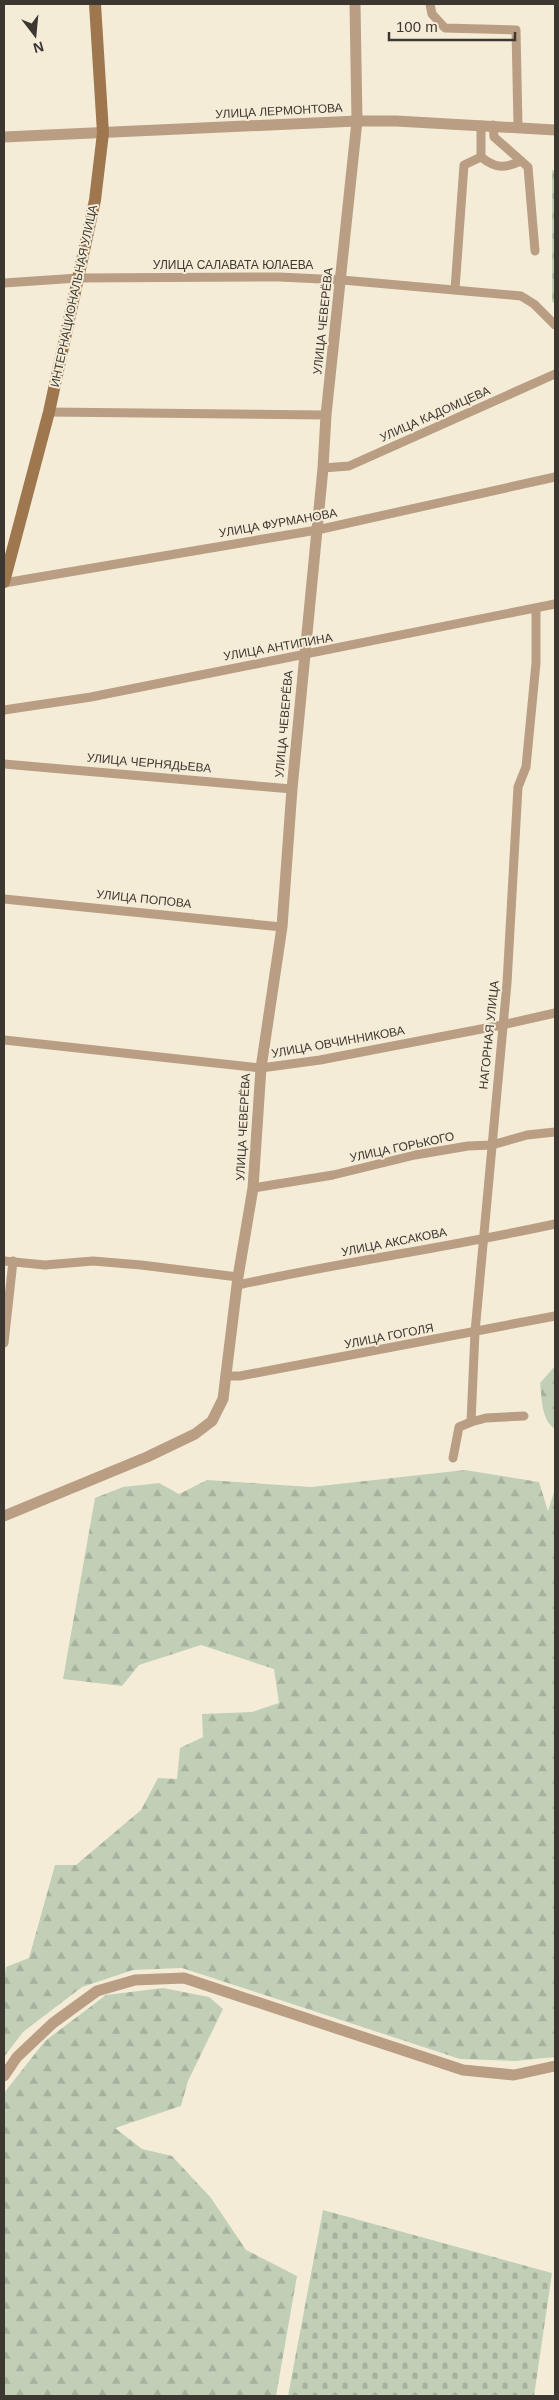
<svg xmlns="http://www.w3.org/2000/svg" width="559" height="2400" font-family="Helvetica,sans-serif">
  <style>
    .forest { fill: url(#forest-firs) }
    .cemetery { fill: url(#cemetery-stones) }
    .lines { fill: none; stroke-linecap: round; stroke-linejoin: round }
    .minor { stroke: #b99e83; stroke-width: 9 }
    .tertiary { stroke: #b99e83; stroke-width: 11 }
    .secondary { stroke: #9e774e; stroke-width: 12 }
    .labels { text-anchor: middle; stroke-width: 4; stroke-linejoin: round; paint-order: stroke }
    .street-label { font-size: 12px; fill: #3c3831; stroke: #f5ecd8 }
  </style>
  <defs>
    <pattern id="forest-firs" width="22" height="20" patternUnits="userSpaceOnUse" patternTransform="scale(1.25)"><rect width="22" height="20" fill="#c1cfb7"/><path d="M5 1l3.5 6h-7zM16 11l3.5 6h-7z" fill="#a7b29e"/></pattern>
    <pattern id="cemetery-stones" width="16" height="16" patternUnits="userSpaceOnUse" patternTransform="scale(1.25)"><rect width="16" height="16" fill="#c1cfb7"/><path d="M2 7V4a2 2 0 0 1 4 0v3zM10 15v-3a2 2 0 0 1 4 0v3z" fill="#a7b29e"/></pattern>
  </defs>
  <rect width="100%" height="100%" fill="#f5ecd8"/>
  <g class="forest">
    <path d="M555,1366v63c-14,-9 -13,-31 -15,-46z"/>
    <path d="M465,1470l74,12 9,29 7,-22v568l-40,4 -55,-2 -278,-91 -49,2 -51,17 -59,45 -19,25v-77l2,-13 23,-9 26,-93h21l65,-55 17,-32 19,1 3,-31 23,-11 -1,-23 50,-2 27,-9 -5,-34 -73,-24 -62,20 -17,21 -59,-7 32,-181 28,-11 36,-4 20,11 28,-14 104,7z"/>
    <path d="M163,1988l46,9 14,12 -35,72 -7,25 -66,22 27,21 30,7 39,42 35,52 51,26 -21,120h-272v-303l41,-52 61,-46z"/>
  </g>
  <g class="cemetery">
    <path d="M552,170l3,1v132l-3,-1z"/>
    <path d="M323,2210l229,63 -18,123h-246z"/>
  </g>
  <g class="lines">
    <g class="minor">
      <path d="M430,4l2,10 13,14 71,2 2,96"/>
      <path d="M493,125l1,12 34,30 7,84"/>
      <path d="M481,157c14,11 23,12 40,4"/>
      <path d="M4,283l74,-5 201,-1 63,3 179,16 13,8 21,21"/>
      <path d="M455,289l9,-124 17,-8v-32"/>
      <path d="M49,412l277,3"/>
      <path d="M323,468l26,-2 206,-92"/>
      <path d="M4,583l313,-53 238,-53"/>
      <path d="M4,710l87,-13 464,-93"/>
      <path d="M4,764l288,25"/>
      <path d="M4,899l278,28"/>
      <path d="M4,1040l257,28 59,-8 182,-35 53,-12"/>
      <path d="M253,1188l80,-13 82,-20 53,-9 24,-1 35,-10 28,-3"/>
      <path d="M4,1261l41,4 48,-4 48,4 97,12"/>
      <path d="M238,1285c105,-23 212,-38 317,-61"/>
      <path d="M4,1343l9,-82"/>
      <path d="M226,1376h14l315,-60"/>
      <path d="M471,1422l15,-4 38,-2"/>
      <path d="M453,1458l6,-31 12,-5 4,-90 32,-349 11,-196 8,-20 10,-104v-54"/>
    </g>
    <g class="tertiary">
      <path d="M4,137l353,-16h39l159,9"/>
      <path d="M4,1516l143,-59 48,-23 17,-13 11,-22 15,-122 15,-89 8,-120 21,-141 10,-138 31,-321 3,-53 31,-294 -2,-117"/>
      <path d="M4,2076l13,-19 36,-34 44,-32 38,-11 49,-2 279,92 51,5 41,-9"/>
    </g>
    <path class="secondary" d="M4,582l45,-170 46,-212 8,-67 -8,-129"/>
  </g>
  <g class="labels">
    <g class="street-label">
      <text transform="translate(279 111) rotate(-3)" y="4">УЛИЦА ЛЕРМОНТОВА</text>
      <text x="233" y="269">УЛИЦА САЛАВАТА ЮЛАЕВА</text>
      <text transform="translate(74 296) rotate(-78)" y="4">ИНТЕРНАЦИОНАЛЬНАЯ УЛИЦА</text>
      <text transform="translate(323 321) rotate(-84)" y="4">УЛИЦА ЧЕВЕРЁВА</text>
      <text transform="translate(435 414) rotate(-24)" y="4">УЛИЦА КАДОМЦЕВА</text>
      <text transform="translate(278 523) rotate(-10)" y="4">УЛИЦА ФУРМАНОВА</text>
      <text transform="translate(278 647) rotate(-10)" y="4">УЛИЦА АНТИПИНА</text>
      <text transform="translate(284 724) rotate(-85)" y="4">УЛИЦА ЧЕВЕРЁВА</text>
      <text transform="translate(149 763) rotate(5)" y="4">УЛИЦА ЧЕРНЯДЬЕВА</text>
      <text transform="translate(144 899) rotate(6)" y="4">УЛИЦА ПОПОВА</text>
      <text transform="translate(489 1035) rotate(-84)" y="4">НАГОРНАЯ УЛИЦА</text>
      <text transform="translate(338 1042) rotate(-10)" y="4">УЛИЦА ОВЧИННИКОВА</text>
      <text transform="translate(243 1127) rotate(-87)" y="4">УЛИЦА ЧЕВЕРЁВА</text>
      <text transform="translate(402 1147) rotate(-12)" y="4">УЛИЦА ГОРЬКОГО</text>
      <text transform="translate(394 1242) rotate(-11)" y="4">УЛИЦА АКСАКОВА</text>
      <text transform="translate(389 1336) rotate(-11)" y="4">УЛИЦА ГОГОЛЯ</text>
    </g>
  </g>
  <rect width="559" height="2400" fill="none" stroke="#3c3831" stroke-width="10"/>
  <g transform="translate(35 35) rotate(164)" stroke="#f5ecd8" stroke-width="4" paint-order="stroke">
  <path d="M0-4L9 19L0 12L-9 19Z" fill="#3c3831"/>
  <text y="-8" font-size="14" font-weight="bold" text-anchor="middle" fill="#3c3831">N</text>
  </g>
  <path d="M389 32v8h126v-8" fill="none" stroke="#3c3831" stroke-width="2.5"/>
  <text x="396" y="32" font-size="15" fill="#3c3831" stroke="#f5ecd8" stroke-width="4" paint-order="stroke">100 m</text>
</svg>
